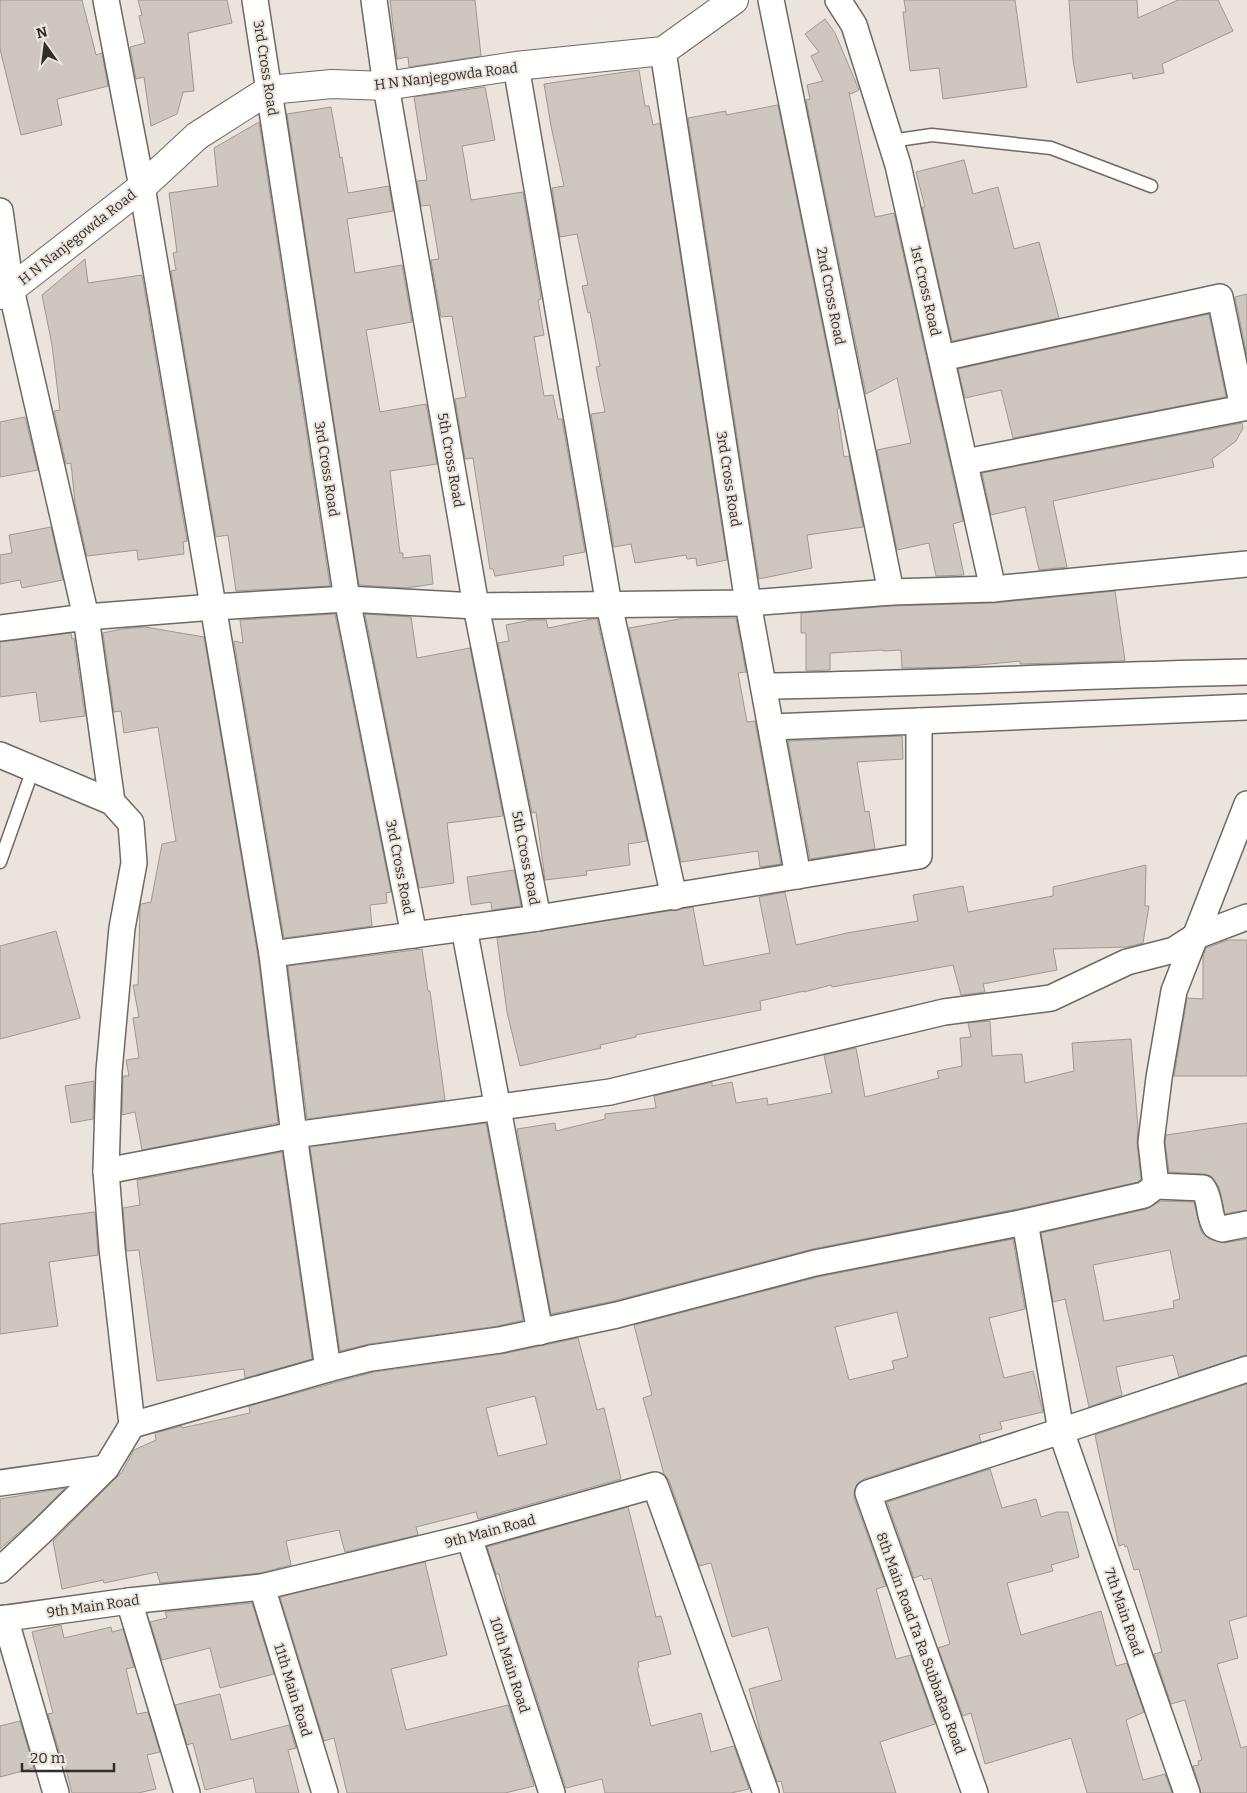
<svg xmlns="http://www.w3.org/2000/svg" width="1247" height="1793" font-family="Bitter,serif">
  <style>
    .building { fill: #cec7c0; stroke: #9f9891; fill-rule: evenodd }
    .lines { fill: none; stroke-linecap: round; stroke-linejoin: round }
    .lane-casing { stroke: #6f6962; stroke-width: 15 }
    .street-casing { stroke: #6f6962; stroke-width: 28 }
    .secondary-casing { stroke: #6f6962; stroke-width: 30 }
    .lane { stroke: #fff; stroke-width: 12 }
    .street { stroke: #fff; stroke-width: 25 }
    .secondary { stroke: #fff; stroke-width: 28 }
    .labels { text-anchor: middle; stroke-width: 4; stroke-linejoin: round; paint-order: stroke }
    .street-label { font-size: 14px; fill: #302d2b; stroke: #ebe4dd }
  </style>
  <rect width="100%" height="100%" fill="#ebe4dd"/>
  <g class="building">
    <path d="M0,0h82l14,55 6,-2 6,33 -51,13 5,26 -41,10 -21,-86z"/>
    <path d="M138,0h89l5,23 -44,10 6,58 -11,1 -6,22 -26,12 -7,-49 -8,2 -6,-32 15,-4 -6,-27 3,-1z"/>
    <path d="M390,0h85l6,56 -72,11 -1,-10 -11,2z"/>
    <path d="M904,0h111l12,87 -84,12 -4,-31 -29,3 -7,-59h3z"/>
    <path d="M1069,0h68l1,18 40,-18h40l15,31 -71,33 2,9 -31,6 -1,-6 -55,10 -4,-23z"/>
    <path d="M825,19l10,14 24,57 -8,4 -2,-2 26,125 19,-4 69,308 -10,3 11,51 -28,1 -7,-33 -32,7 -20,-100 34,-7 -14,-65 -31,16 -60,-294 4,-1 -3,-14 16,-4 -12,-25 8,-4 -14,-18z"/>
    <path d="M639,70l6,36h4l4,19 7,-2 67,437 -30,6 -1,-8 -9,1 -1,-4 -51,8 -4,-19 -17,3 -23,-133 14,-2 -9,-45 4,-1 -10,-54 -2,1 -6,-27 6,-1 -11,-51 -17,3 -8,-49 12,-2 -13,-60 -7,-42z"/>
    <path d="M485,87l10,53 -33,6 9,54 52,-8 18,107 -3,1 6,35 -10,2 10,59 9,-1 5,24h4l23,133 -22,4 1,9 -69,11 -2,-7h-3l-17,-111 -8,1 -10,-60 11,-2 -14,-81 -11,1 -10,-57 8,-1 -9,-54 -9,1 -4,-25 10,-1 -13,-83z"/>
    <path d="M778,105l61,303 -2,1 7,48 5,-1 14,71 -56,8 5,33 -53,11 -71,-461 38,-7v4z"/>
    <path d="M331,107l9,51 2,-1 6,36 41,-7 4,25 -46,8 8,54 47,-8 10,57 -46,8 14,82 46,-8 11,60 -47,7 10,82h3v5l27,-3 3,29 -27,4 -47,-3 -72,-471z"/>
    <path d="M259,122l71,464 -94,5 -8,-56 -12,2 -45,-266 5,-1 -3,-17 4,-1 -8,-59 49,-7 -4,-38z"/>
    <path d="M964,160l9,34 25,-7 16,62 25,-7 20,76 -107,23 -30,-134h3l-9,-35z"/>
    <path d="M85,259l3,24 54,-8 45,266 -4,1 1,12 -46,6 -1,-10 -50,6 -12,-53 -4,-40 -5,1 -12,-53 6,-1 -8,-65 -10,-50z"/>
    <path d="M1247,294v62l-12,-59z"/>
    <path d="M1209,314l17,83 -213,41 -12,-48 -36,8 -7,-29z"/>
    <path d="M25,417l13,53 -38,7v-55z"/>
    <path d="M1242,423l1,5 -7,13 -24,18 2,8 -161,34 14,66 -28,3 -14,-63 -34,8 -9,-42z"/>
    <path d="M51,527l12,53 -41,8 -2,-8 -20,4v-29l12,-2 -3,-18z"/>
    <path d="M1115,591l10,70 -105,3v-3l-61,6 -57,1 -1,-18 -18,1v-1l-53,3v17l-24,1v-38h-5v-20l91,-7 102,-3z"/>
    <path d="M335,614l56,278 -5,1 1,10 -17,2 2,21 -88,12 -50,-297 9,2 -3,-23z"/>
    <path d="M365,614l46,3 6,41 53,-10 33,168 -56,7 7,60 -35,5z"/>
    <path d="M685,618h51l10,54 -8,1 9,49 8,-1 26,143 -21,3 -2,-16 -77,11 -52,-234z"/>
    <path d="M592,619h5l50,222 -19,3 2,21 -44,6 1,4 -42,5 -9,-68 -4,1 -34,-170 11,-2 -3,-16 25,-5h15l2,8z"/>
    <path d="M145,627l59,10 54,319 20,167 -136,27 -7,-38 -13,3 1,-39h6l-3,-16 13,-2 -6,-40 6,-1 -6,-32h5l2,-77 1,-4 10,-2 11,-58 14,-3 -18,-114 -34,6 -3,-22 -7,1 -11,-79 19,-4z"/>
    <path d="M71,633l1,6 2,-1 11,78 -45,6 -4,-30 -36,5v-55z"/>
    <path d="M902,736l1,23 -46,3 8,50 4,-1 6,38 -65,10 -22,-118z"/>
    <path d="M1146,865l-1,41h4l-6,37 -16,4 -74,2 4,21 -74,14 2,8 -24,3 -8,-30 -121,22 -1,-2 -27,7v-1l-44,10 1,9 -125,25v2l-36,8 1,3 -81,18 -13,-54 -10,-74 196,-31 11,59 66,-13 -11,-56 26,-5 11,53 51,-12 71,-12 -5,-26 50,-9 5,26 85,-16v-9z"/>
    <path d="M514,870l7,36 -29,4 -1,-8 -20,3 -4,-28z"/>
    <path d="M56,931l24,87 -80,21v-93z"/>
    <path d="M1228,940h19v136h-73l13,-78 16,1v-42l3,-9z"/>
    <path d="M422,949l6,42h2l15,109 -138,19 -19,-153z"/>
    <path d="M990,1021l2,35 30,-2 3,29 49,-12 -2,-28 59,-4 7,89 -1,16 4,35 -3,3 -116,26 -210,41 -198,52 -63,13 -34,-185 38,-6 1,8 49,-12v-5l51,-6 -2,-12 58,-14v4l20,-4 4,21 31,-5 1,7 64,-12 -8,-38 32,-7 9,49 74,-19 -2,-7 25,-5 -2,-28 11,-1 -3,-14z"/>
    <path d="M94,1081l-1,38 -22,4 -6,-37z"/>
    <path d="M486,1123l37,197 -25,6 -129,18 -29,7 -30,-204z"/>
    <path d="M1247,1123v87l-22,4 -6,-27 -8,-11 -7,-2 -35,-2 -4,-30 1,-7z"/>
    <path d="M282,1152l30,207 -67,19 -1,-9 -87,12 -18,-131 -12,1 -1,-4 -3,-39 17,-3 -3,-25z"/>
    <path d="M1161,1201l33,1 6,26 2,5 7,6 15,4 23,-4v116l-68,22 -6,-22 -57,12 6,28 -33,12 -24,-108 -12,3 -12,-69 106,-24zM1170,1250l10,49 -7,2 1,7 -70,13 -11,-56z"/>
    <path d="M95,1212l3,43 -49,7 9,64 -58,8v-110z"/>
    <path d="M1013,1239l12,70 -36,9 15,60 29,-7 10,41 -43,10 2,7 -23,6 2,7 -117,37 -7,5 -3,7v7l32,88 -10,3 20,70 15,-4 24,69 -55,18 16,51h-112l-3,-12 -4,1 -15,-43 -13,-50 33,-9 -14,-53 -36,10 -21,-74 -12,3 -30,-86 -5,-6 -21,-76 9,-3 -18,-70 184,-48zM897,1312l11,45 -16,4 2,8 -45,11 -14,-53z"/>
    <path d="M578,1338l19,72 7,-2 17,71 -143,40 -2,-7 -60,15 2,8 -73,17 -6,-22 -53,11 5,24 -31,8 -100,10 -3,-11 -53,11 -1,-3 -41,9 -9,-48 69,-69 12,-22 22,-10 -1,-7 27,-7v2l68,-15 -1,-7 125,-34 128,-18zM535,1396l12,48 -49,12 -12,-48z"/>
    <path d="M1247,1384v232l-18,5 9,37 -21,6 24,84 6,-2v47h-46l-8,-27 6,-1 -1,-4 4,-1 -17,-60 -14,4 -17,-50 8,-2 -5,-20 -18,-63 -5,1 -7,-24 -2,1 -1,-3 -5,2 -24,-111z"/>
    <path d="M990,1469l12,39 34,-9 5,18 16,-5h11l11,45 -28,8 2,6 -46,12 14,52 80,-24 15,55 11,-3 17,49 -18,8 17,60 22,-6 7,19h-85l-16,-55 -86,26 -14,-51 -8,3 -25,-68 12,-4 -19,-66 -7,2 -2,-5 -8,3 -27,-76z"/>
    <path d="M65,1488l-33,33 -32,28v-50z"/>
    <path d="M628,1507l28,110 5,-1 10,38 -33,8 1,5 -2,1 14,58 50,-13 10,39 23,-6 15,43 -18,4h-126l-3,-14 -36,9 -58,-178 -9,-36h-3l-9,-27z"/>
    <path d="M425,1562l22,93 -56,14 15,61 102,-25 26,81 -29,7h-158l-13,-55 -10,3 -44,-144z"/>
    <path d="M252,1603l22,71 -54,14 -10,-40 -48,12 -12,-38 17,-4 -2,-6z"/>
    <path d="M61,1625l3,13 47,-11 1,5 11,-3 11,38 -8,2 11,45 11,-2 12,40 -13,3 9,34 -18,4h-66l-8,-32h-2l-14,-47 5,-1 -21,-81z"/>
    <path d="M220,1694l11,46 58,-15 7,23 -8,2 11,43h-43l-3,-15 -48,12 -12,-47 -6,2 -12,-40z"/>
    <path d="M20,1721l14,47 -34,9v-51z"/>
  </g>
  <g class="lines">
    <defs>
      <g id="lane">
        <path d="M891,141l41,-6 119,13 100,38"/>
        <path d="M0,862l33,-93"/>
      </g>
      <g id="street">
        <path d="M106,0l36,187 130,767 22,181 34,234"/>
        <path d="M255,0l92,599 67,336"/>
        <path d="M374,0l12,86 90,520 62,312"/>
        <path d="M771,0l120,592"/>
        <path d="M838,0l16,25 44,140 95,424"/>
        <path d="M663,51l85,552 50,273"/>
        <path d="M516,66l93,539 65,292"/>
        <path d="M0,211l11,78 75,328 128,-10 133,-8 129,7 272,-3 143,-11 102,-3 254,-25"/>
        <path d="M942,358l278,-61 23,111 -278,54"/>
        <path d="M0,628l86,-11 26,185"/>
        <path d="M765,686c160,-2 321,-11 482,-14"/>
        <path d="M772,727l147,-6"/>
        <path d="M0,755l112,47 19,21 3,40 -12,65 -13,143 -3,100 6,77 20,177 -26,43 -64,63 -42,39"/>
        <path d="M464,928l76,404"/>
        <path d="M272,954l266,-36 381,-62v-135l328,-14"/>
        <path d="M106,1171l188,-36 316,-43 334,-80 107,-14 76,-36 47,-12 20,-13 53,-20"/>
        <path d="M1156,1186l47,2c8,11 5,26 12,38l7,3 25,-5"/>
        <path d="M1025,1222l36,209 126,362"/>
        <path d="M132,1425l196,-56 43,-11 129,-18 117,-25 198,-52 210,-41 119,-27 12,-9 -5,-44 8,-64 15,-87 73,-187"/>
        <path d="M0,1483l106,-15"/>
        <path d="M469,1537l83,256"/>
        <path d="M262,1587l63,206"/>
        <path d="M129,1601l58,192"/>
        <path d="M5,1618l51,175"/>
        <path d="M0,1619l129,-18 133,-14 207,-50 186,-52 111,308"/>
        <path d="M975,1793l-107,-300 193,-62 186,-62"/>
      </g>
      <path id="secondary" d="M0,295l11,-6 131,-102 55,-51 72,-46 63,-6 54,2 130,-20 147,-15 71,-51"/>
    </defs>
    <use href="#lane" class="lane-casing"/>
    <use href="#street" class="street-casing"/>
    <use href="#secondary" class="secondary-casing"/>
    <use href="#lane" class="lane"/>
    <use href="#street" class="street"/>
    <use href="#secondary" class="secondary"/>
  </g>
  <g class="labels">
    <g class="street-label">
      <text transform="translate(266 68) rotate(81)" y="5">3rd Cross Road</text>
      <text transform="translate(446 76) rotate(-7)" y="5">H N Nanjegowda Road</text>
      <text transform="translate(77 237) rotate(-38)" y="5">H N Nanjegowda Road</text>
      <text transform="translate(926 291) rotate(77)" y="5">1st Cross Road</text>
      <text transform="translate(831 296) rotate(79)" y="5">2nd Cross Road</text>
      <text transform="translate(451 460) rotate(80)" y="5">5th Cross Road</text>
      <text transform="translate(327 469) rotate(81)" y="5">3rd Cross Road</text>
      <text transform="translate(729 479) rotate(81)" y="5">3rd Cross Road</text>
      <text transform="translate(526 858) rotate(79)" y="5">5th Cross Road</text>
      <text transform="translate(400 867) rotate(79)" y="5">3rd Cross Road</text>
      <text transform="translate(490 1531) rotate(-15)" y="5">9th Main Road</text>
      <text transform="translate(93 1606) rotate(-8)" y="5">9th Main Road</text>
      <text transform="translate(1124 1612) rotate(71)" y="5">7th Main Road</text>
      <text transform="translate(921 1643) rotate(70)" y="5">8th Main Road Ta Ra SubbaRao Road</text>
      <text transform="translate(510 1665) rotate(72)" y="5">10th Main Road</text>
      <text transform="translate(293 1690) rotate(73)" y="5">11th Main Road</text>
    </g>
  </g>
  <g transform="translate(45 45) rotate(346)" stroke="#ebe4dd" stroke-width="4" paint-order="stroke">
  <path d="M0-4L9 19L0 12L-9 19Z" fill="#302d2b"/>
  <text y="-8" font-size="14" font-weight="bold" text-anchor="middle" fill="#302d2b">N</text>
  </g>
  <path d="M22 1763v8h92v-8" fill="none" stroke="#302d2b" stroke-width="2.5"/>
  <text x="30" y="1763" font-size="15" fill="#302d2b" stroke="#ebe4dd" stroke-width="4" paint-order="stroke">20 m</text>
</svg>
